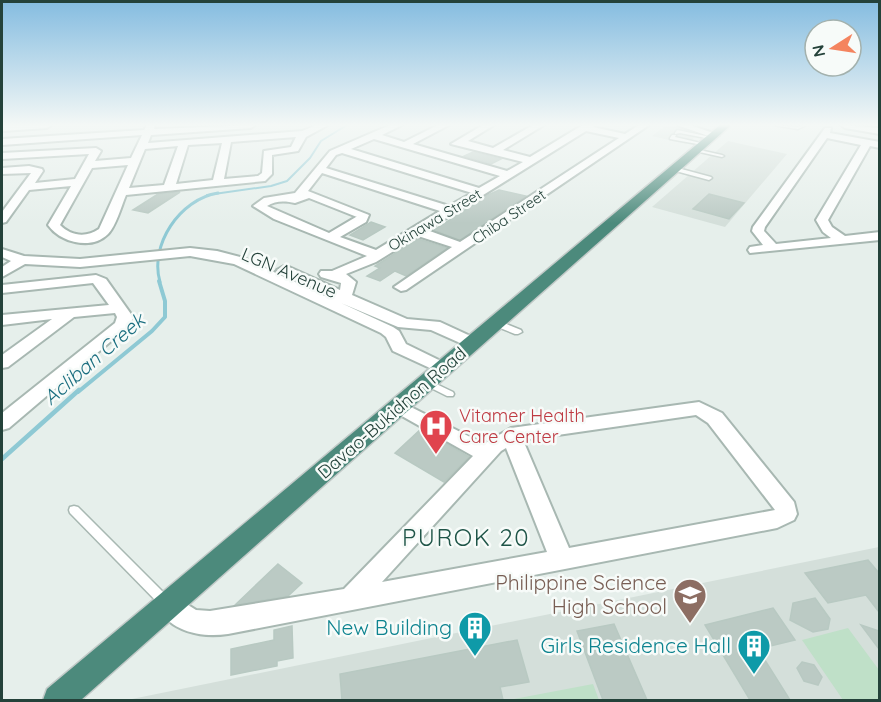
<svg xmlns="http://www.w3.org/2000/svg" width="881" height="702" font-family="Quicksand,sans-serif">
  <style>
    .built { fill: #d4dfda }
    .green { fill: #bfe0c8 }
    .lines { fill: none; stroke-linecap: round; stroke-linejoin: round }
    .stream-far3 { stroke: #8ec9d4; stroke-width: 2 }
    .stream-far2 { stroke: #8ec9d4; stroke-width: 3 }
    .stream-far1 { stroke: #8ec9d4; stroke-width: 4 }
    .stream { stroke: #8ec9d4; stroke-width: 4.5 }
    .building { fill: #bbcac4; stroke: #b8c9c2; stroke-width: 1.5 }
    .service-casing { stroke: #a8b8b2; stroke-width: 3 }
    .minor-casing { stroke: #a8b8b2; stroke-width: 4 }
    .trunk-casing { stroke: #c2cac8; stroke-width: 3 }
    .service { fill: #fff; fill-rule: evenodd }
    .minor { fill: #fff; fill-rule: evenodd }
    .trunk { fill: #4c8a7c; fill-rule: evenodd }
    .labels { text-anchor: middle; stroke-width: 5; stroke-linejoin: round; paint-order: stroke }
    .far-street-label { font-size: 15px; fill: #24423a; stroke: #f7fbf9 }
    .street-label { font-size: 18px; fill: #24423a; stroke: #f7fbf9 }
    .health-label { font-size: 18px; fill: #be3a42; stroke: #f7fbf9; text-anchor: start }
    .water-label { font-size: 20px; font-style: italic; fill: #1c6f80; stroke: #f7fbf9 }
    .near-education-label { font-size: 21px; fill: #785e54; stroke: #f7fbf9; text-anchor: end }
    .near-culture-label { font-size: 21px; fill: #0d838f; stroke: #f7fbf9; text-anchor: end }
    .near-neighbourhood-label { font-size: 24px; letter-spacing: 1.5px; fill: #1f5548; stroke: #f7fbf9 }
  </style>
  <rect width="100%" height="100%" fill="#e6efeb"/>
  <g class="built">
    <path d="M667,125h8l25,8 -14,11 -34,-8z"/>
    <path d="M728,141l59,13 -62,73 -73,-20z"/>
    <path d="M879,547v153h-752z"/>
  </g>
  <g class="green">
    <path d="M848,628l31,42v30h-36l-41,-60z"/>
    <path d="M593,684l6,16 -85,-1z"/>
  </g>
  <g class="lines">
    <path class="stream-far3" d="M207,195l64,-9 16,-5 23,-23 11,-17 26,-16"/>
    <path class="stream-far2" d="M160,282c-11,-37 20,-83 58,-89"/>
    <path class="stream-far1" d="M78,392l74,-61 13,-14v-16l-6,-20"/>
    <path class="stream" d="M2,459l77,-69"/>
  </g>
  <g class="building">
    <path d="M473,152l28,7 -10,5 -27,-8z"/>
    <path d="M499,190l27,6 -66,44 -26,-10 54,-35z"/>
    <path d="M180,192l-32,21 -15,-3 25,-16z"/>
    <path d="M709,194l35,9 -15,16 -36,-10z"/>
    <path d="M371,222l14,5 -22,13 -13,-5z"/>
    <path d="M418,239l29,9 -41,28 -11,-5 -15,10 -13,-5 13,-8 -5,-2z"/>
    <path d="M421,429l48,28 -25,25 -49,-29z"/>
    <path d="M868,560l11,13v39l-13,-17 -38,8 -23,-30z"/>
    <path d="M278,564l24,19 -14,13 -53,9z"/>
    <path d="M815,598l15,21 -2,10 -15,3 -23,-12 3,-17z"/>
    <path d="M773,608l22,32 -37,9 32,51h-40l-45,-75z"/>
    <path d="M614,624l33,76h-44l-26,-69z"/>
    <path d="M861,625l18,6v18z"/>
    <path d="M292,626l1,32 -16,3v5l-46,9v-26l43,-9v-10z"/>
    <path d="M517,640l12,42 -29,5 3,13h-161l-2,-26z"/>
    <path d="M802,662l12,3 8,12 -4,8 -14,-4 -7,-13z"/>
  </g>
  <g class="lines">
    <defs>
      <g id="service">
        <path d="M773,125l24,2 9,-2 -8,4z"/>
        <path d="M677,130l34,7 2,1 -2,1 -31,-6 -5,1v-1z"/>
        <path d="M672,135h4l-1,2 30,7 -2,1 -33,-6v-1z"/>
        <path d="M695,149l27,6 2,1 -2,1 -27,-6z"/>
        <path d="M674,167l37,10 1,1 -3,2 -37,-10v-2z"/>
        <path d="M493,321h6l22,9 1,2 -4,2h-3l-22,-9 -1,-2z"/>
        <path d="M428,380l25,12 1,2 -1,2h-6l-22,-11 -1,-2 1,-2z"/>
        <path d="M74,506l4,1 92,92 2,4 -2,4 -4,2 -4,-2 -92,-94 -1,-3 1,-3z"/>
      </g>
      <g id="minor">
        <path d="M2,125h49l-4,3 -45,3z"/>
        <path d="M147,125h8l-1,4 101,-4 -4,3 -100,7 -3,8 154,-12 15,-6h11l-22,12 -8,14 -26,4v19l-7,7 -139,14c-5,12 -10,31 -18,39 -17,17 -48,8 -60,-9l23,-39 -42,4 -23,32 -4,1v-11l29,-39 -29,1v-6l27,-2 13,3 1,2 -8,12 40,-4 14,-25 -87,5v-6l94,-5 5,3 -6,10 36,-3 11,-23 -140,10v-6l142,-9zM296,137l-5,10 -27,4 -2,22 -4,3 -34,3 7,-37zM222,143l-9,37 -37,4 12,-39zM178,146l-14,39 -35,3 16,-39zM128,165l-29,64c-13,9 -28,7 -39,-4l32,-57z"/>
        <path d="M390,125h12l-20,10 22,7 34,-17h11l-36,19 94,27 16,-9 -72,-18 32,-19h11l-26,16 25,7 40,-23h11l-41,25 27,7 51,-31 13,-1 -1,2 32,7 14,-9h10l-243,165 -5,1 -7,-4 58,-40 -34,-11 -42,26 -30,12 10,8 -4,13 55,24 33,3 39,18 2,3 -2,3h-12l-36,-16 -33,-3 -57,-24 52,24 6,4 7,13 43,21 3,4 -3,4 -6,1 -50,-23 -7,-14 -5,-4 -147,-69 -44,-8 -110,11 -55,-3 -23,13v-10l9,-6 -9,-4v-8l22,7 56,3 110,-11 27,3 27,7 85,40 2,-2 -54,-26 7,-4 5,1 51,23 1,-7 -20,-6 -2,-3 2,-3h11l35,-15 -93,-37 -21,-13 11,-8 31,-5 35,-42zM586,131l33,7 -159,104 -33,-12zM374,139l126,37 -21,12 -128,-39zM342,153l130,40 -23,13 -123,-38 10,-13zM322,173l118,38 -64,39 -36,-13 26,-15 3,-7 -61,-24zM309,198l48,19h-1l-27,16 -62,-27c9,-6 19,-5 28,-3z"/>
        <path d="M677,125h13l29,10 -5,3z"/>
        <path d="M841,125l39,3v6l-35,-6z"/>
        <path d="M825,128h6l-1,5 50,9v6l-10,-2 -42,74 4,7 13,9 35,-4v8l-130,13 -2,-3 2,-3 13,-2 -11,-14 1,-4zM827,138l34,7 -45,75 7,12 8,6 -55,6 -12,-13 1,-4z"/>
        <path d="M96,275l10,4 27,38 -3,8 -121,103 -7,2v-17l113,-90 2,-6 -2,-4 -41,4 -66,50 -6,1v-13l50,-36 -50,6v-10l107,-10 -16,-22 -91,10v-8z"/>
        <path d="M399,401l85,43 27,-16 188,-26 23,11 72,89 3,12 -3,6 -17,8 -549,106c-26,4 -59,-2 -71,-29l3,-8 9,-4 27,17 14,1 134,-22 129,-133 -80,-45 -3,-4 3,-4zM696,415l12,8 67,87 -206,38 -46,-108zM506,448l41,104 -165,30 119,-131z"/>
      </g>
      <path id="trunk" d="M720,125h11l-650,575h-38l4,-11z"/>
    </defs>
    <use href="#service" class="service-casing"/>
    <use href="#minor" class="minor-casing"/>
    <use href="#trunk" class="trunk-casing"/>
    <use href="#service" class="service"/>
    <use href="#minor" class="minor"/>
    <use href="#trunk" class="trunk"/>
  </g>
  <linearGradient id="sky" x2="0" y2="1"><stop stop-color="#84bce0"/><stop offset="0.56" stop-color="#f4f8f6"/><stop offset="1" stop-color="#f4f8f6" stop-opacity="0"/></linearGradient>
  <rect width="881" height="223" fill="url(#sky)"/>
  <defs>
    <symbol id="hospital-pin" viewBox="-11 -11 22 30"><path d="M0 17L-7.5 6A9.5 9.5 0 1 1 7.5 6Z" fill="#e0444e" stroke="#f7fbf9"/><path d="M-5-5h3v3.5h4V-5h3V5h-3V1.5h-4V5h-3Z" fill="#fff"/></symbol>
    <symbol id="school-pin" viewBox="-11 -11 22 30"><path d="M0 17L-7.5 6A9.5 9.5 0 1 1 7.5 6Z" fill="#8d6e63" stroke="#f7fbf9"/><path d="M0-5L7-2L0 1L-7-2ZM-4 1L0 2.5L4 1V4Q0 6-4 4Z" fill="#fff"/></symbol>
    <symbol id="building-pin" viewBox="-11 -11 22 30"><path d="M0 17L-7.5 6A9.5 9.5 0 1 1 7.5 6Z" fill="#0f9aa8" stroke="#f7fbf9"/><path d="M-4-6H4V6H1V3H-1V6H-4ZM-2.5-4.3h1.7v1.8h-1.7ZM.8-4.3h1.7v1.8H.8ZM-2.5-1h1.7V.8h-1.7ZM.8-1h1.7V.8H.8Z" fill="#fff"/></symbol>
  </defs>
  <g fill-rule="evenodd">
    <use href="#hospital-pin" x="417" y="407" width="38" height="52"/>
    <use href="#school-pin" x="671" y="576" width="38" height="52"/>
    <use href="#building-pin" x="456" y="609" width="38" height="52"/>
    <use href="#building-pin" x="735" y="627" width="38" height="52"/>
  </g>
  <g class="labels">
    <g class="far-street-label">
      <text transform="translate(509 217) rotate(-34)" y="5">Chiba Street</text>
      <text transform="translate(435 220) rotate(-31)" y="5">Okinawa Street</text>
    </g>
    <g class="street-label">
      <text transform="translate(289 273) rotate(23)" y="6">LGN Avenue</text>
      <text transform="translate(392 413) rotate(-41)" y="6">Davao-Bukidnon Road</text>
    </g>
    <g class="health-label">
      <text x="459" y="422">Vitamer Health<tspan x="459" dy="21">Care Center</tspan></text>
    </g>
    <g class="water-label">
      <text transform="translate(94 359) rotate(-41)" y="7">Acliban Creek</text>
    </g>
    <g class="near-education-label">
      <text x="667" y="590">Philippine Science<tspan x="667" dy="24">High School</tspan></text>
    </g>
    <g class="near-culture-label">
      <text x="452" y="635">New Building</text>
      <text x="731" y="653">Girls Residence Hall</text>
    </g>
    <g class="near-neighbourhood-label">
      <text x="466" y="546">PUROK 20</text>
    </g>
  </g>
  <rect width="881" height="702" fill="none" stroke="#24423a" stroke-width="6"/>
  <g transform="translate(833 48) rotate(258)"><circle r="28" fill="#f7fbf9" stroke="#a3b1ad" stroke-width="1.5"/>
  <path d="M0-4.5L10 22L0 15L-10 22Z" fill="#f4845f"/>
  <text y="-9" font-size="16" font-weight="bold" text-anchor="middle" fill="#24423a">N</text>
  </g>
</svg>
